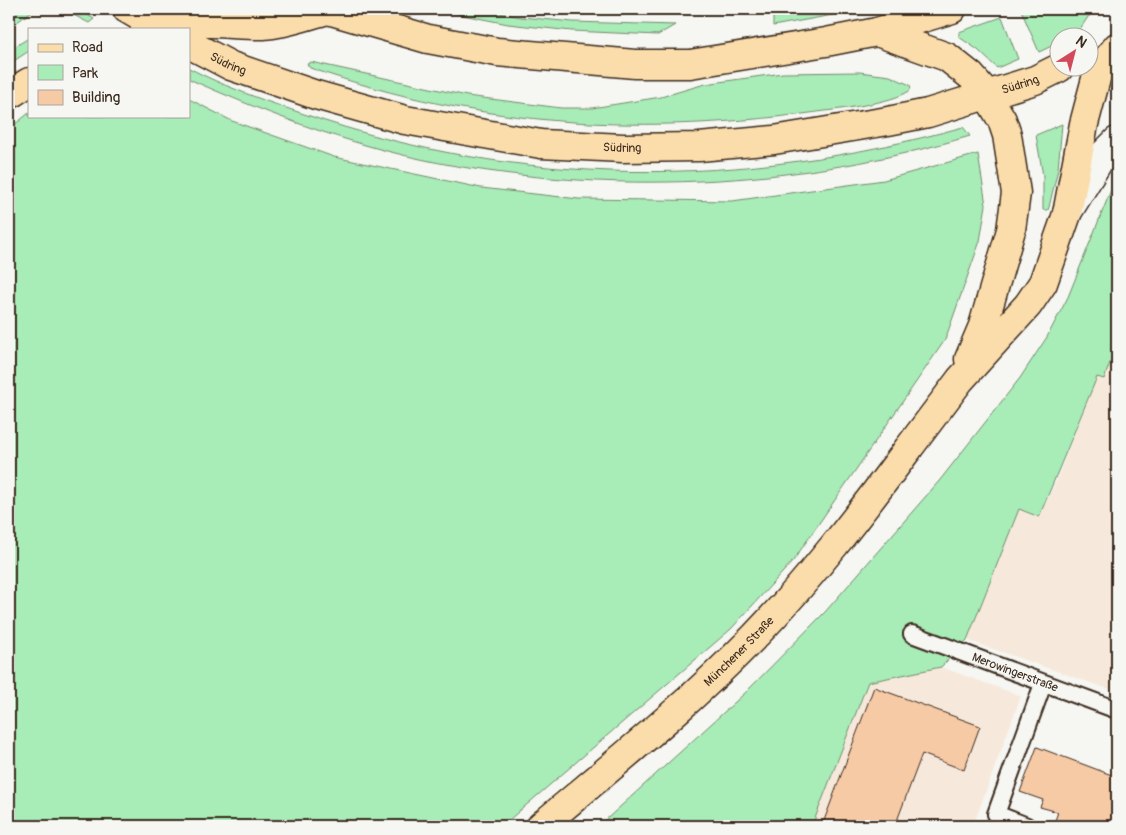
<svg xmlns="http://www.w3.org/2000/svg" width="1126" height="835" font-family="Pangolin,sans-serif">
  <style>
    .built { fill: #f6e9db }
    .green { fill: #a8ecb8; stroke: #728b6b }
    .building { fill: #f7caa6; stroke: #3b2a1e }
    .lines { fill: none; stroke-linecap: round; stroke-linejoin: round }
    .service-casing { stroke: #3b2a1e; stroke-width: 20 }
    .minor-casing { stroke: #3b2a1e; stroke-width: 31 }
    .primary-casing { stroke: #3b2a1e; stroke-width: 31 }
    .trunk-casing { stroke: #3b2a1e; stroke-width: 31 }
    .service { stroke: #f6f6f2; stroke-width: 16 }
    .minor { stroke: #f6f6f2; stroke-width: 28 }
    .primary { stroke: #fbddab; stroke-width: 28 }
    .trunk { stroke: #fbddab; stroke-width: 28 }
    .labels { text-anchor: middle; stroke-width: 4; stroke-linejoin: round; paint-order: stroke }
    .street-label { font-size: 12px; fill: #3b2a1e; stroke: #f6f6f2 }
  </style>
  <rect width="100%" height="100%" fill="#f6f6f2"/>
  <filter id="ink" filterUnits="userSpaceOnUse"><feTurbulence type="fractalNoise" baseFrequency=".02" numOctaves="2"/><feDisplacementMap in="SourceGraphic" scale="10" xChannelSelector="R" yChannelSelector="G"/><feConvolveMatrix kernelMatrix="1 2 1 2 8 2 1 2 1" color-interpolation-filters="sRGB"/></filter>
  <g filter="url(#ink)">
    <g class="built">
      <path d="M1117,340v352l-150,-52 52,-132 20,9 17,-36 41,-105 6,3z"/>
      <path d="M841,631l180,65 -48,130h-205z"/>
    </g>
    <g class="green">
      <path d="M9,9h26l-26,19z"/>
      <path d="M62,9h16l16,10 -5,4z"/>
      <path d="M432,9h46l43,8 52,5 102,3 -17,10 -86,-4 -64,-7z"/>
      <path d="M820,9h45l-92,17v-9z"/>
      <path d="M1024,9h73l-9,8 -12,18 -18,3v5l-19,9 -18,-42z"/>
      <path d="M1002,17l16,42 -21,9 -19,-18 -19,-13v-5z"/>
      <path d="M29,38v13l-20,13v-14z"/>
      <path d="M311,62l156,34 94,12h31l69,-11 44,-13 78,-11 76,-1 31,4 20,9 1,4c-10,12 -68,20 -86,22 -181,25 -341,17 -515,-43l-3,-4z"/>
      <path d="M189,68c36,19 76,33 115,46 217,75 438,74 659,13l7,9c-165,49 -344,59 -514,30 -93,-16 -182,-49 -267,-87z"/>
      <path d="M189,99l43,22 102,36 147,31 98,11 153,2 152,-21 94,-26 8,51 -6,36 -35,99 -152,221 -62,68 -229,197h-493v-697l20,-16v3h160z"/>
      <path d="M1062,124l-4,45 -9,38 -1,3h-5v-34l-7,-41z"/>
      <path d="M1117,175v169l-13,35 -7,-2 -58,140 -20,-8 -52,131 -26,27 -73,15 -56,144h-213l146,-133 80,-81 115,-132 80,-102 27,-41 21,-40z"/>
    </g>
    <g class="building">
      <path d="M874,687l106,39 -16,44 -42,-16 -27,72h-73z"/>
      <path d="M1037,747l80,30v49h-64l5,-14 -18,-5 3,-7 -23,-8z"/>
    </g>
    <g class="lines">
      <defs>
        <g id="service">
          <path id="s1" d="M912,634l205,76"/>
          <path d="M1027,826l-31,-12 47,-130"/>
        </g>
        <path id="minor" d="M1067,213l35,-57 15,-15"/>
        <g id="primary">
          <path d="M127,9l34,20"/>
          <path d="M325,9l103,30 69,13 138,12h55l136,-22 51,-10 75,-23"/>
          <path d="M877,32l70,25 24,19 15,17 16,27 5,15 9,58 -5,37 -28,96 -14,33"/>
          <path id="s2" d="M189,44l42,22 85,29 89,25 136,24 82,4 76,-1 75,-7 114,-19 40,-8 107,-33 24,-12"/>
          <path d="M908,449l52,-69 68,-75 15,-22 24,-69 17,-90 14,-53 19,-24"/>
        </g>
        <g id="trunk">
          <path d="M145,29c39,-11 80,-4 119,-4 21,-1 44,-10 64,-15"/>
          <path d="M9,95l20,-13"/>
          <path id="s3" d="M541,826c72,-61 147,-121 213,-189 56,-58 106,-123 154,-188"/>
        </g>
      </defs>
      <use href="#service" class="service-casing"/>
      <use href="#minor" class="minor-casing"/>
      <use href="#primary" class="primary-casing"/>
      <use href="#trunk" class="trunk-casing"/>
      <use href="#service" class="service"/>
      <use href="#minor" class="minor"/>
      <use href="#primary" class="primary"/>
      <use href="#trunk" class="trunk"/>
    </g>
  </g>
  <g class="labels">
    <g class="street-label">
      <text dy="4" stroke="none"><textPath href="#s2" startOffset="44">Südring</textPath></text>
      <text dy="4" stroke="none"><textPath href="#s2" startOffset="854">Südring</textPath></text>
      <text dy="4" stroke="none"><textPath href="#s2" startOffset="449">Südring</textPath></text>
      <text dy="4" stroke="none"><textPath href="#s3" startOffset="264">Münchener Straße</textPath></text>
      <text dy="4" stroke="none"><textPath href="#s1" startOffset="110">Merowingerstraße</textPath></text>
    </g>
  </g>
  <rect width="1126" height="835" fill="none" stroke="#f6f6f2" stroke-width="30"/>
  <rect x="15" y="15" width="1096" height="805" fill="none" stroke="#3b2a1e" stroke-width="2" filter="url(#ink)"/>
  <rect x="28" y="28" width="162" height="90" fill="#f6f6f2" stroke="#aba49d"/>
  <rect x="38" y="44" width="25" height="8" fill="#fbddab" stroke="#aba49d"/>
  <text x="72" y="52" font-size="15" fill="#3b2a1e">Road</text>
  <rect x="38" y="65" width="25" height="15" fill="#a8ecb8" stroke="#aba49d"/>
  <text x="72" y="78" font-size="15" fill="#3b2a1e">Park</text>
  <rect x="38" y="90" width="25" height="15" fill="#f7caa6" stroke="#aba49d"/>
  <text x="72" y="102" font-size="15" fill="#3b2a1e">Building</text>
  <g transform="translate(1074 52) rotate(36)"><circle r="24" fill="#f6f6f2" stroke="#aba49d"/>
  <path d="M0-4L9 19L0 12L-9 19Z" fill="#d1495b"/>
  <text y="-8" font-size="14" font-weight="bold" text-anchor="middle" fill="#3b2a1e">N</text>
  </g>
</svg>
